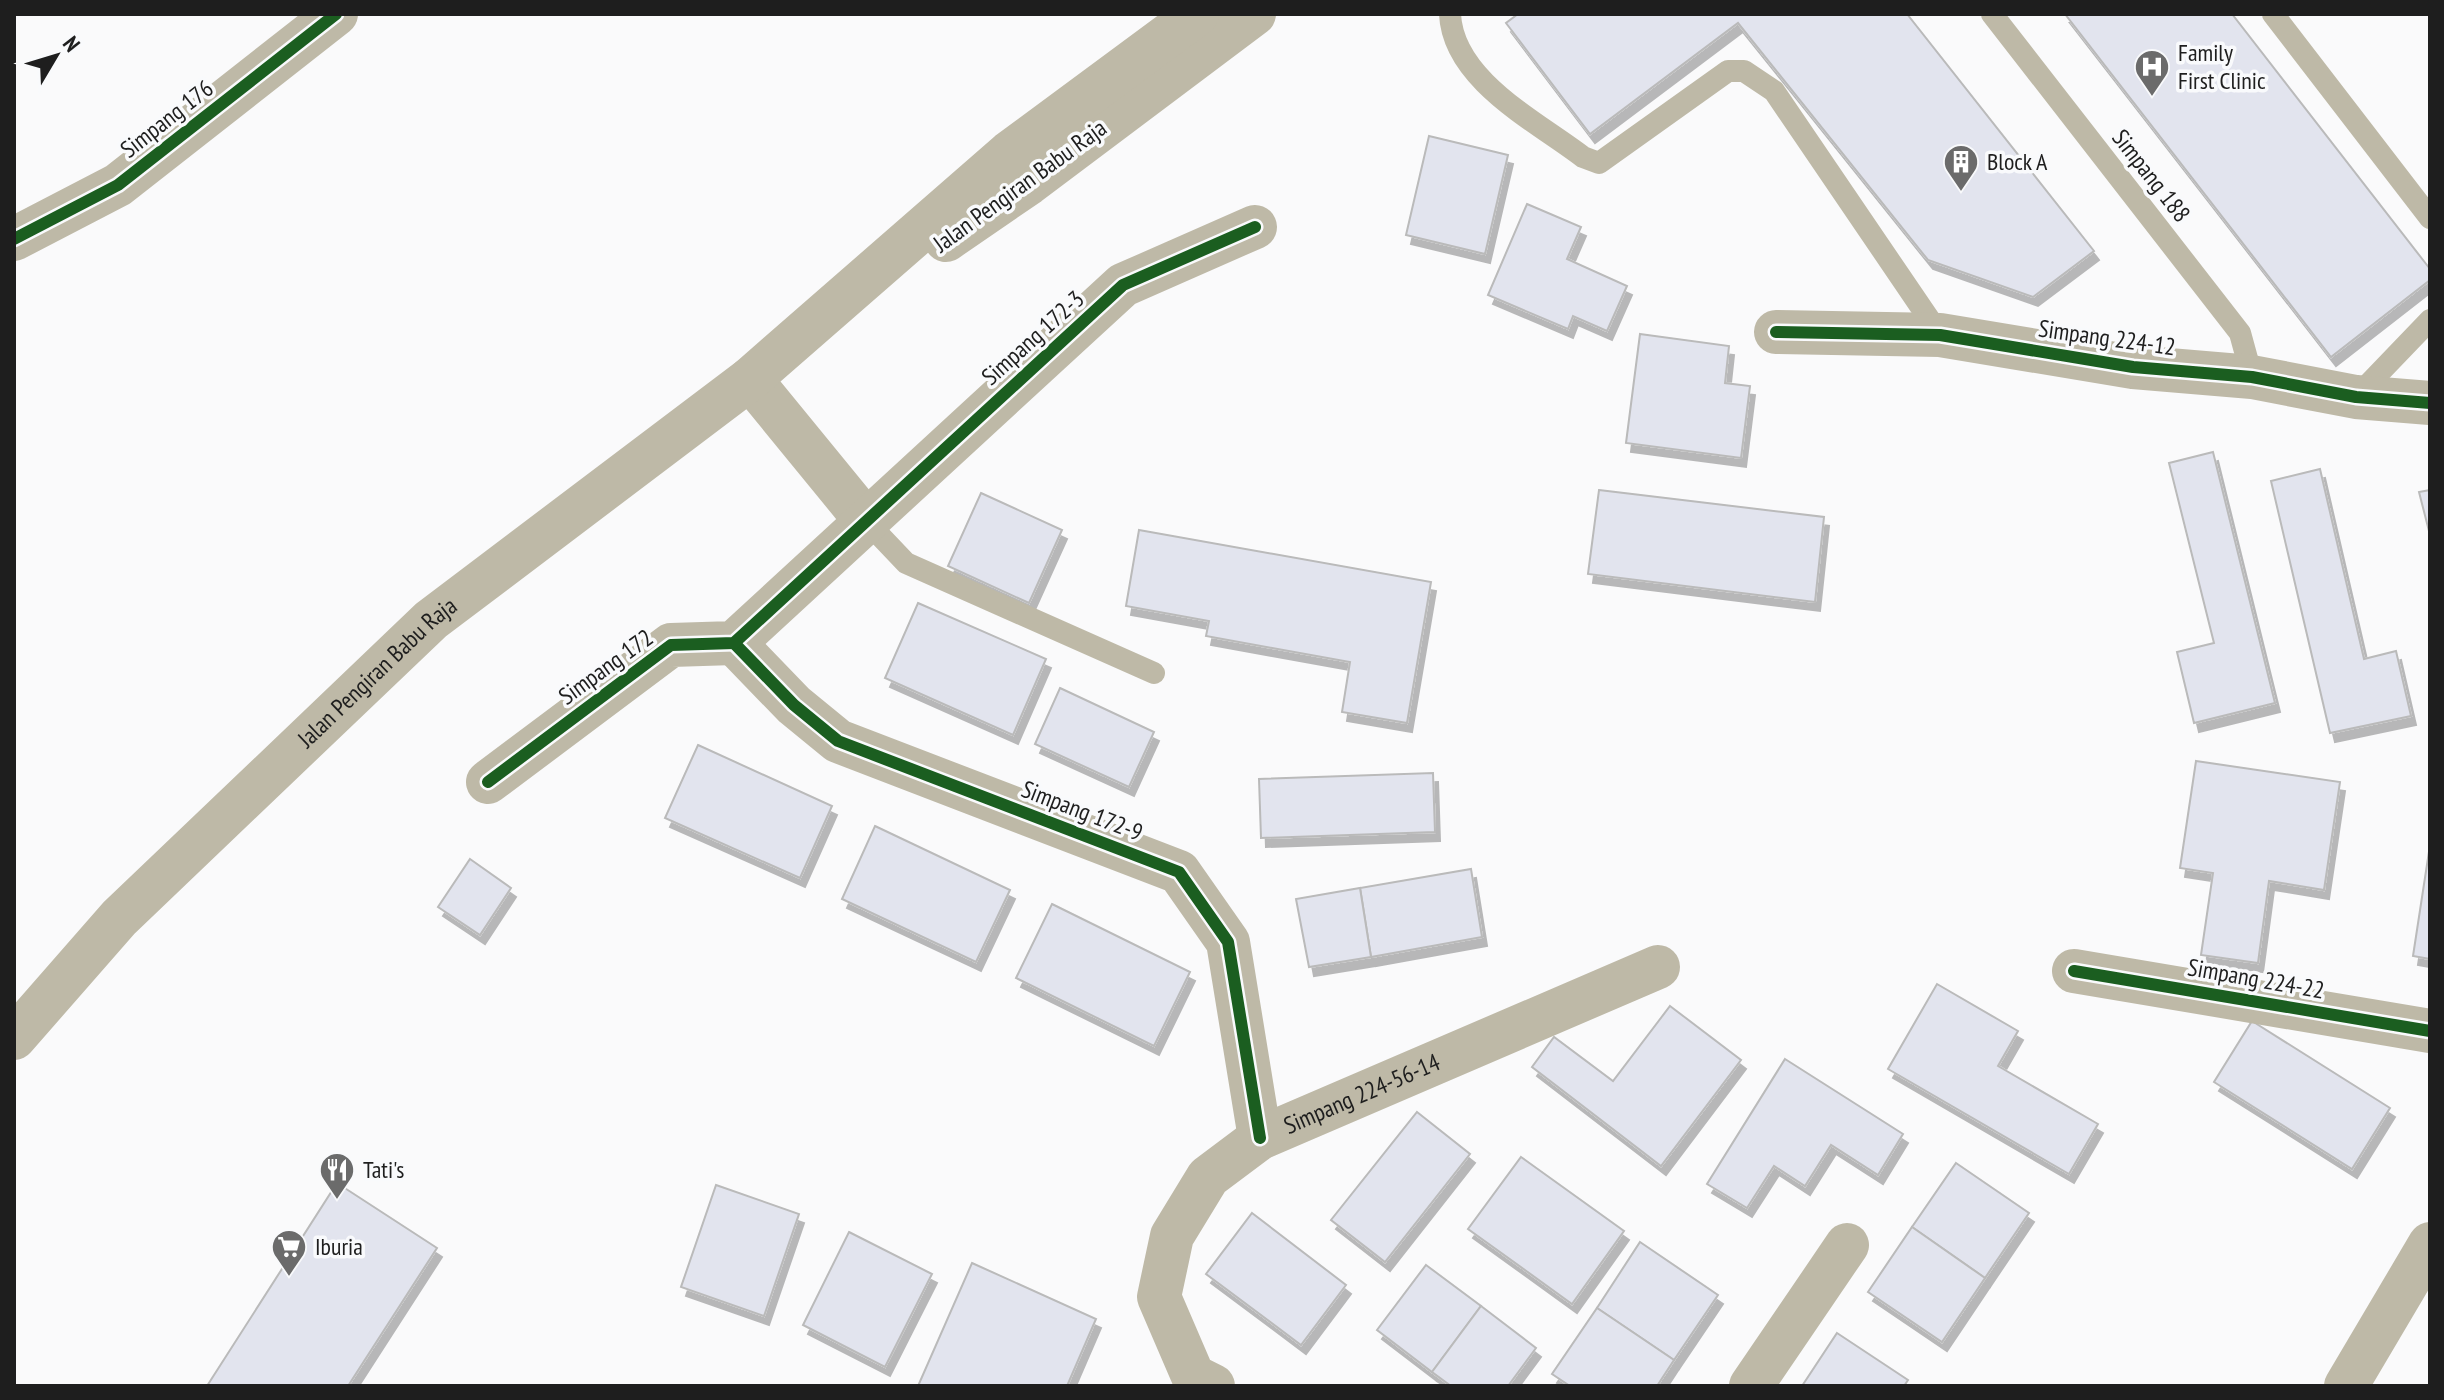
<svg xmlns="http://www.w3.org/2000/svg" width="2444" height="1400" font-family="'PT Sans Narrow',sans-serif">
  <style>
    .building { fill: #e2e4ee; stroke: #bababa; stroke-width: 2; filter: url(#shadow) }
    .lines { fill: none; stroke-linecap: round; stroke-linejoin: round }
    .lane { stroke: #beb9a7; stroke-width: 22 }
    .street { stroke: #beb9a7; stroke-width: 44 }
    .primary { stroke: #beb9a7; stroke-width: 44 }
    .cycleway-casing { stroke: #f9fafc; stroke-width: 17 }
    .cycleway { stroke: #1b5e20; stroke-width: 12 }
    .labels { text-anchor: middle; stroke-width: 7; stroke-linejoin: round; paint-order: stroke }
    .poi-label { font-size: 24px; fill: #1e1e1e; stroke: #f9fafc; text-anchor: start }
    .street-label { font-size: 24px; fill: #1e1e1e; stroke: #f9fafc }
  </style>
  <defs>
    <filter id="shadow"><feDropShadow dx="5" dy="9" stdDeviation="0" flood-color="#0004"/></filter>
  </defs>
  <rect width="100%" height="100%" fill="#fafafb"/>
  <g class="building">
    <path d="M1518,14h389l187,237 -61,46 -105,-37 -190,-237 -148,111 -84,-111z"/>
    <path d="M2065,14h167l198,255v11l-99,77z"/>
    <path d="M1429,136l79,19 -23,99 -79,-19z"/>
    <path d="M1527,204l54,23 -14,32 60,27 -20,45 -34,-15 -5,13 -80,-34z"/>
    <path d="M1640,334l89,12 -4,37 25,3 -9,72 -115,-15z"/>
    <path d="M2213,452l62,251 -81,20 -17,-71 37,-9 -45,-180z"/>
    <path d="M2320,469l44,190 32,-8 15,65 -81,17 -59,-252z"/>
    <path d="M1599,490l225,27 -9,85 -227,-28z"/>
    <path d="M2430,490v45l-11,-43z"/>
    <path d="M981,493l81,37 -33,73 -81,-37z"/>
    <path d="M1139,530l292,52 -24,141 -65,-11 8,-50 -144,-26 3,-15 -83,-15z"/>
    <path d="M918,603l128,56 -33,76 -128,-57z"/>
    <path d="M1060,688l94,44 -25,55 -94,-43z"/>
    <path d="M698,745l134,61 -32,72 -135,-60z"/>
    <path d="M2196,761l144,21 -16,108 -55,-9 -11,82 -57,-8 12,-82 -33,-5z"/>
    <path d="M1433,773l2,59 -174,6 -2,-59z"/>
    <path d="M875,826l135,64 -34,72 -134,-63z"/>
    <path d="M2430,845v114l-17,-3z"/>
    <path d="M470,859l41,29 -31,47 -42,-28z"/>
    <path d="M1471,869l11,68 -111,20 -11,-69z"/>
    <path d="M1360,888l11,69 -62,10 -13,-68z"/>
    <path d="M1052,904l138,68 -36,74 -138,-68z"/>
    <path d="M1937,984l81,47 -20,35 100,58 -29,50 -181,-105z"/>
    <path d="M1670,1006l71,54 -80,106 -129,-99 22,-30 59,44z"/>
    <path d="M2252,1021l138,87 -38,61 -138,-87z"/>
    <path d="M1785,1059l118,75 -25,41 -47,-30 -26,41 -31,-20 -27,42 -40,-24z"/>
    <path d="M1417,1112l53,42 -85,108 -54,-42z"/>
    <path d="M1521,1157l103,74 -52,73 -104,-75z"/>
    <path d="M1956,1163l73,50 -44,65 -73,-51z"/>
    <path d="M337,1183l100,65 -89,138h-141z"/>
    <path d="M716,1185l83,29 -35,102 -83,-29z"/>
    <path d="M1252,1213l94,72 -45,60 -95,-71z"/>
    <path d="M1912,1227l73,51 -43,64 -74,-50z"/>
    <path d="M849,1232l83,42 -47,93 -82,-42z"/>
    <path d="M1640,1242l78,53 -44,65 -77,-52z"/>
    <path d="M972,1263l124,56 -29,67h-149z"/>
    <path d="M1426,1265l55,41 -49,66 -55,-42z"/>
    <path d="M1481,1306l55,42 -28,38h-57l-19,-14z"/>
    <path d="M1597,1308l77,52 -17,26h-87l-18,-12z"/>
    <path d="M1837,1333l71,47 -4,6h-102z"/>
  </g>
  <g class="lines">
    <g class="lane">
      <path d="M1450,14c3,66 86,107 133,143l16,6 129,-92h16l30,20 166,244"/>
      <path d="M1992,14l248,319 12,44"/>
      <path d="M2273,14l157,204"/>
      <path d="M2357,396l73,-76"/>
      <path d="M867,522l39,41 248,110"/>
    </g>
    <g class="street">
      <path d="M14,239l104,-54 218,-171"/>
      <path d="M1776,332l164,3 193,32 119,10 104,20 74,6"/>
      <path d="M750,379l117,143"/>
      <path d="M734,643l60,62 44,36 341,131 49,70 32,196"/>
      <path d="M488,782l183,-137 63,-2 389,-358 132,-58"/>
      <path d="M2074,971l356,60"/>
      <path id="s1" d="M1213,1386l-20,-10 -34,-79 13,-61 36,-59 52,-39 398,-171"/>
      <path d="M1751,1386l96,-141"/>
      <path d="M2346,1386l84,-142"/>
    </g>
    <g class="primary">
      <path d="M946,240l83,-57 225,-169"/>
      <path id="s2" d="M14,1038l105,-120 312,-298 319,-241 259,-226 188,-139"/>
    </g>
    <defs>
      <g id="cycleway">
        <path d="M14,239l104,-54 218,-171"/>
        <path d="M1776,332l164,3 193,32 119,10 104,20 74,6"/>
        <path d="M734,643l60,62 44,36 341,131 49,70 32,196"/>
        <path d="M488,782l183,-137 63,-2 389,-358 132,-58"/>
        <path d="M2074,971l356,60"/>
      </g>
    </defs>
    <use href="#cycleway" class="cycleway-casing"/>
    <use href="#cycleway" class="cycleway"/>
  </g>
  <defs>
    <symbol id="hospital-pin" viewBox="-11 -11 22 30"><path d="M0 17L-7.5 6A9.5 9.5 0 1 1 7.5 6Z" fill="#6b6b6b" stroke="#f9fafc"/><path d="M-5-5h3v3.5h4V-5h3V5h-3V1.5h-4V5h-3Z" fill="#fff"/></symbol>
    <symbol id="building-pin" viewBox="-11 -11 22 30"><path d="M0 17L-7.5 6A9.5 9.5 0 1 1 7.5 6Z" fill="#6b6b6b" stroke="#f9fafc"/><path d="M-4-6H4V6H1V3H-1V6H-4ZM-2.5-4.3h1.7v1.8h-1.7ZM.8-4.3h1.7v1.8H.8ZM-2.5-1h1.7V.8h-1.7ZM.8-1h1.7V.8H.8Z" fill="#fff"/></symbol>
    <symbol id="restaurant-pin" viewBox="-11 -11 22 30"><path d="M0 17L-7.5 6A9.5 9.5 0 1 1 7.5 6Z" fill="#6b6b6b" stroke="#f9fafc"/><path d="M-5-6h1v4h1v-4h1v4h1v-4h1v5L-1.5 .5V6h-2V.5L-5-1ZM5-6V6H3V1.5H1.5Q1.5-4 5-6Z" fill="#fff"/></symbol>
    <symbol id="supermarket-pin" viewBox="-11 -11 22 30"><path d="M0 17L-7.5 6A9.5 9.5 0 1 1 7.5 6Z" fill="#6b6b6b" stroke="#f9fafc"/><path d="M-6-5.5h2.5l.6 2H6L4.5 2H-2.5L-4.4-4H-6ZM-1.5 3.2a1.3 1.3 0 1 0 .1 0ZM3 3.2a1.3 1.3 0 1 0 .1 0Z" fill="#fff"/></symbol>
  </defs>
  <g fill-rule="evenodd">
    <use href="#hospital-pin" x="2132" y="47" width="40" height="54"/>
    <use href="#building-pin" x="1941" y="142" width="40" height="54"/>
    <use href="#restaurant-pin" x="317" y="1150" width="40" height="54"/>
    <use href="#supermarket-pin" x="269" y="1227" width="40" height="54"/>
  </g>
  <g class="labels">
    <g class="poi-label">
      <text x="2178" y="61">Family<tspan x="2178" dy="28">First Clinic</tspan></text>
      <text x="1987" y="170">Block A</text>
      <text x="363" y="1178">Tati's</text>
      <text x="315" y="1255">Iburia</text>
    </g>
    <g class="street-label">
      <text transform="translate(167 119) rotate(-38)" y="8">Simpang 176</text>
      <text transform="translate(2151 176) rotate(52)" y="8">Simpang 188</text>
      <text transform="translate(1020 186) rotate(-36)" y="8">Jalan Pengiran Babu Raja</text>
      <text transform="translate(1033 338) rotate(-42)" y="8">Simpang 172-3</text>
      <text transform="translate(2107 338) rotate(8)" y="8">Simpang 224-12</text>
      <text transform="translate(606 667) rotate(-36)" y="8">Simpang 172</text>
      <text dy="8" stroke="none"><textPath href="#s2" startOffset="516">Jalan Pengiran Babu Raja</textPath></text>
      <text transform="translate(1082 811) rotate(21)" y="8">Simpang 172-9</text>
      <text transform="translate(2256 979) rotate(10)" y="8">Simpang 224-22</text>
      <text dy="8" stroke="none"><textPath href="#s1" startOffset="416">Simpang 224-56-14</textPath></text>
    </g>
  </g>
  <rect width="2444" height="1400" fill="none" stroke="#1e1e1e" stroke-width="32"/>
  <g transform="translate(56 56) rotate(52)" stroke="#f9fafc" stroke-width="6" paint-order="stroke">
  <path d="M0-6L14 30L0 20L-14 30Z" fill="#1e1e1e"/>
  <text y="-12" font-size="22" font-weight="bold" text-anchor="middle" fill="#1e1e1e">N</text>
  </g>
</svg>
